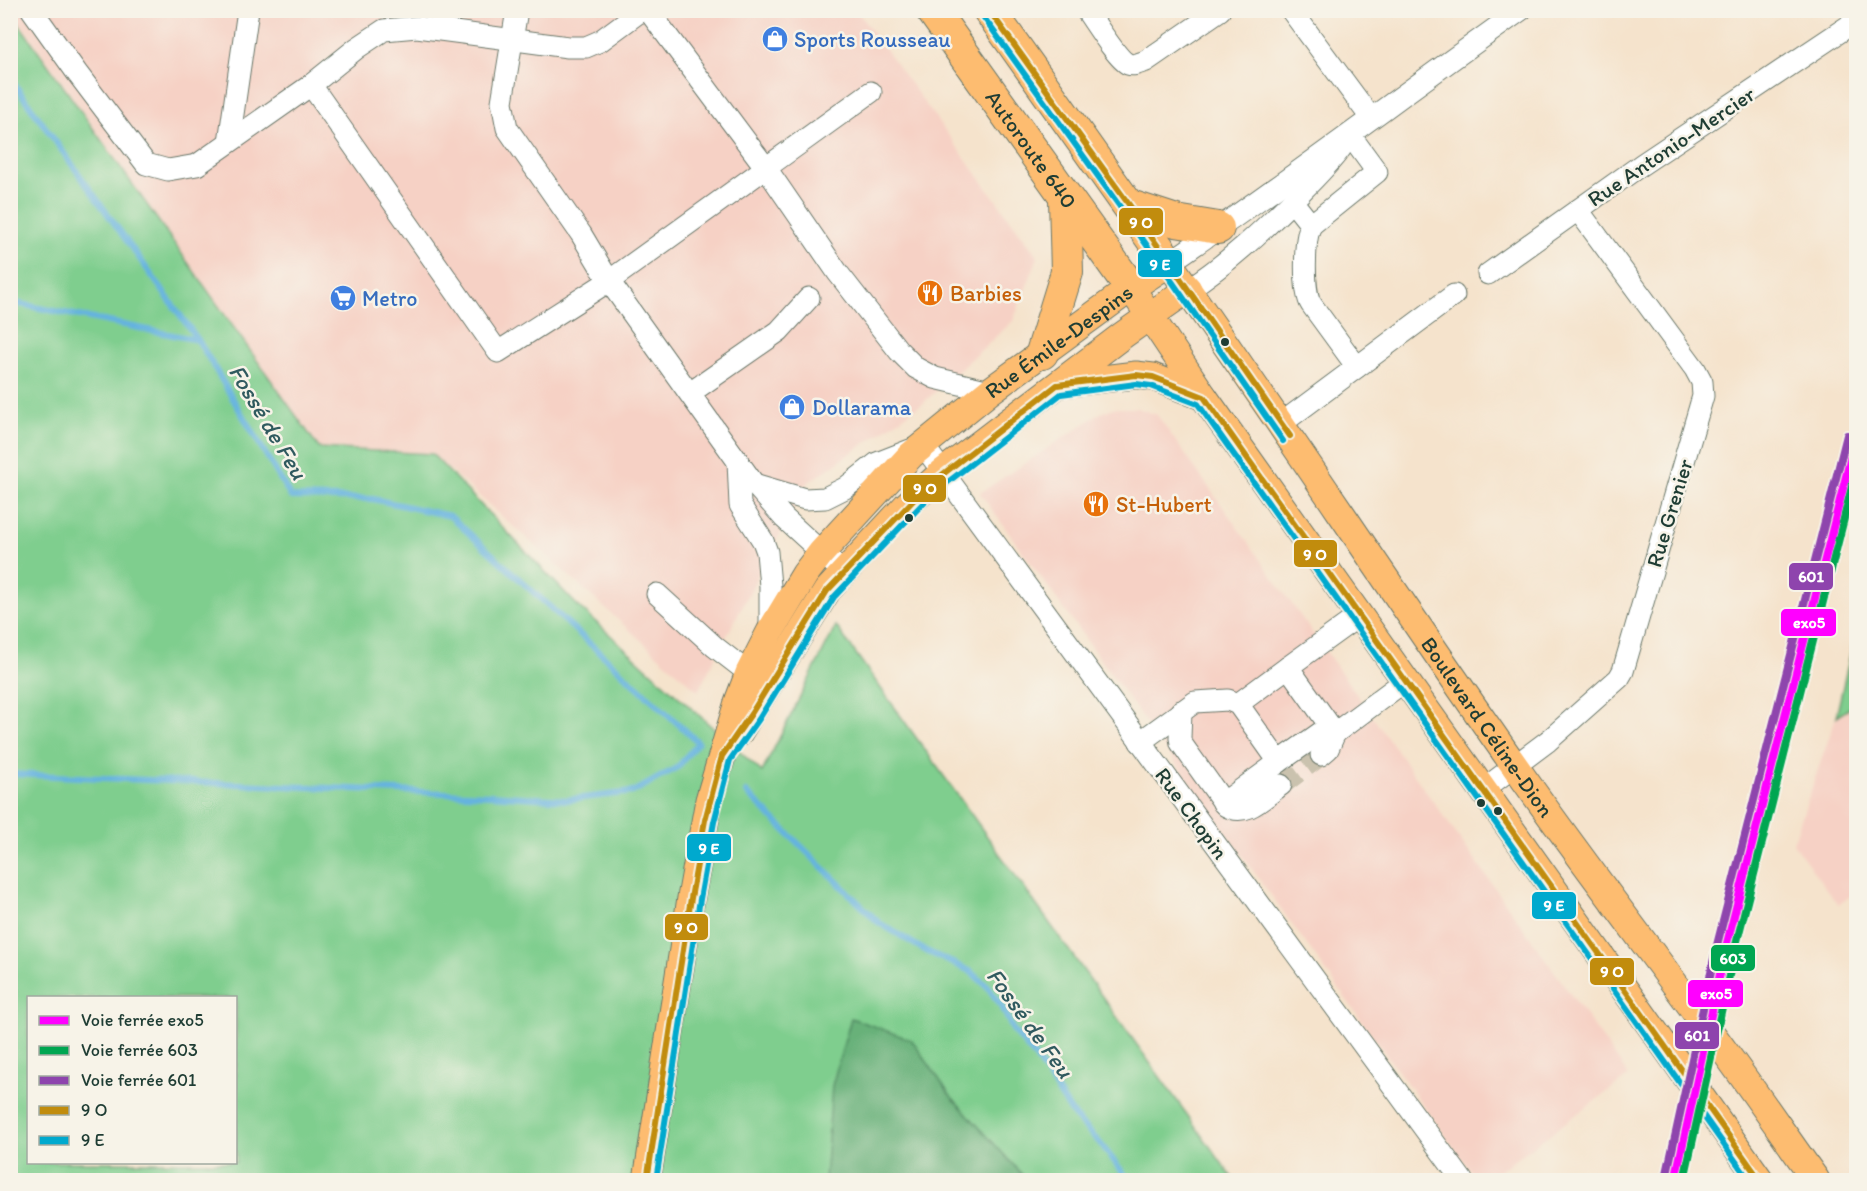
<svg xmlns="http://www.w3.org/2000/svg" width="1867" height="1191" font-family="Itim,sans-serif">
  <style>
    .built { fill: #f6d1c5 }
    .green { fill: #7fce8e; stroke: #4f8661; stroke-width: 1.5; fill-rule: evenodd }
    .forest { fill: #67b179; stroke: #437756; stroke-width: 1.5 }
    .lines { fill: none; stroke-linecap: round; stroke-linejoin: round }
    .stream { stroke: #65b3df; stroke-width: 6 }
    .minor-tunnel { stroke: #cac2ae; stroke-width: 21; stroke-dasharray: 21 10; stroke-linecap: butt }
    .minor-casing { stroke: #6a7769; stroke-width: 23 }
    .major-casing { stroke: #6a7769; stroke-width: 29 }
    .highway-casing { stroke: #6a7769; stroke-width: 34 }
    .minor { stroke: #fff; stroke-width: 21 }
    .major { stroke: #fdbc70; stroke-width: 27 }
    .highway { stroke: #fdbc70; stroke-width: 32 }
    .bus-1-casing { stroke: #f7f3e8; stroke-width: 10 }
    .bus-2-casing { stroke: #f7f3e8; stroke-width: 10 }
    .bus-1 { stroke: #c18c0d; stroke-width: 6 }
    .bus-2 { stroke: #00a9ce; stroke-width: 6 }
    .rail-1-casing { stroke: #f7f3e8; stroke-width: 12 }
    .rail-2-casing { stroke: #f7f3e8; stroke-width: 12 }
    .rail-3-casing { stroke: #f7f3e8; stroke-width: 12 }
    .rail-1 { stroke: #f0f; stroke-width: 8 }
    .rail-2 { stroke: #00a651; stroke-width: 8 }
    .rail-3 { stroke: #8e44ad; stroke-width: 8 }
    .bus-dot { fill: #1f3d34; stroke: #f7f3e8; stroke-width: 2 }
    .labels { text-anchor: middle; stroke-width: 5; stroke-linejoin: round; paint-order: stroke }
    .shop-label { font-size: 22px; fill: #366cbe; stroke: #f7f3e8; text-anchor: start }
    .street-label { font-size: 22px; fill: #1f3d34; stroke: #f7f3e8 }
    .food-label { font-size: 22px; fill: #c56008; stroke: #f7f3e8; text-anchor: start }
    .water-label { font-size: 24px; font-style: italic; fill: #305a5f; stroke: #f7f3e8 }
    .line-badge { stroke: #f7f3e8; stroke-width: 2 }
    .badge-label { font-size: 16px; text-anchor: middle; font-weight: bold; fill: #fff }
  </style>
  <rect width="100%" height="100%" fill="#f7f3e8"/>
  <filter id="ink" filterUnits="userSpaceOnUse"><feTurbulence type="fractalNoise" baseFrequency=".0167" numOctaves="2"/><feDisplacementMap in="SourceGraphic" scale="12" xChannelSelector="R" yChannelSelector="G"/><feConvolveMatrix kernelMatrix="1 2 1 2 8 2 1 2 1" color-interpolation-filters="sRGB"/></filter>
  <filter id="wash" filterUnits="userSpaceOnUse"><feTurbulence type="fractalNoise" baseFrequency=".008" numOctaves="4" result="noise"/><feDisplacementMap in="SourceGraphic" scale="24" xChannelSelector="R" yChannelSelector="G"/><feGaussianBlur stdDeviation="1.35" result="paint"/><feColorMatrix in="noise" values="0 0 0 0 0 0 0 0 0 0 0 0 0 0 0 0 0 1.4 0 .05"/><feComposite in="paint" operator="in"/></filter>
  <g filter="url(#wash)">
    <rect width="100%" height="100%" fill="#f5e3cc"/>
    <g class="built">
      <path d="M12,11h845l181,246 -25,64 -91,83 -116,80 -108,207 -266,-237 -113,-6z"/>
      <path d="M1113,408h24l20,7 472,661 -142,104h-10l-497,-687 119,-79z"/>
      <path d="M1856,704v188l-18,13 -45,-62 43,-126z"/>
    </g>
    <g class="green">
      <path d="M10,11l309,437 113,6 145,151 185,167 74,-146 398,554h-1223zM28,998h208v164h-208z"/>
      <path d="M1856,629v75l-20,13z"/>
    </g>
    <path class="forest" d="M851,1018l61,22 38,55 77,85h-202l7,-94z"/>
    <g class="lines">
      <g class="stream">
        <path d="M10,78l188,262 93,157 82,2 77,17 248,226 -20,25 -45,25 -67,8 -76,-5 -480,-21"/>
        <path d="M10,302l188,38"/>
        <path d="M746,792l132,130 46,28 46,21 17,15 15,21 11,23 23,28 38,58 25,26 30,38"/>
      </g>
    </g>
  </g>
  <g filter="url(#ink)">
    <g class="lines">
      <path class="minor-tunnel" d="M1281,785l40,-30"/>
      <defs>
        <g id="minor">
          <path d="M32,10l45,63 69,91 22,6 29,-5 114,-80 46,-37 27,-18 33,-3 151,20h18l14,-6 42,-31"/>
          <path d="M517,10l-15,92 5,26 74,106 28,47 145,203 30,34 59,54"/>
          <path d="M648,10l118,158 72,105 61,78 17,17 19,10 55,13"/>
          <path d="M1086,10c8,11 32,50 42,54 6,2 12,-1 18,-3l74,-51"/>
          <path d="M1291,10l80,108"/>
          <path d="M311,85l187,267 111,-71 262,-189"/>
          <path d="M229,142l19,-132"/>
          <path d="M1292,201l19,24 66,-53 -27,-37"/>
          <path d="M1311,225c-7,14 -8,66 0,79l46,63"/>
          <path d="M1169,263c119,-82 234,-169 352,-253"/>
          <path d="M1488,274l153,-109 215,-144"/>
          <path d="M1188,289c39,-25 73,-57 106,-90 17,-17 33,-32 47,-51"/>
          <path d="M690,393l89,-62 30,-33"/>
          <path d="M1282,423l172,-128"/>
          <path d="M738,461l2,44 23,36 4,11 3,34v46"/>
          <path d="M754,484l51,15 20,-1 20,-10 32,-25 46,-18 539,735"/>
          <path d="M657,594l58,53 44,34"/>
          <path d="M1360,615l-72,52 42,59 5,7 71,-53"/>
          <path d="M1238,704l50,-37"/>
          <path d="M1181,711l-1,27 1,5 45,63c21,12 38,-9 55,-21"/>
          <path d="M1140,742l55,-40 33,-2 10,4 41,58 51,-36"/>
          <path d="M1321,755l7,-6 7,-16"/>
          <path d="M1484,789l64,-48 71,-63 4,-7 80,-275 -1,-14 -7,-13 -117,-159"/>
          <path d="M1223,803l56,-41"/>
        </g>
        <g id="major">
          <path d="M1131,288l73,109 556,783"/>
          <path d="M1060,384l76,-9 17,2 51,20"/>
          <path d="M738,734l89,-143 79,-85 37,-34 180,-137 65,-46"/>
          <path id="s1" d="M647,1180l44,-282 18,-98 29,-98 11,-29 21,-41 35,-58 16,-21 90,-98 79,-64 141,-103 38,-25c117,166 228,336 345,502 68,97 141,191 211,287 31,42 61,86 91,128"/>
        </g>
        <g id="highway">
          <path id="s2" d="M932,10l199,278"/>
          <path d="M989,10l180,253"/>
          <path d="M1130,206l46,15 42,7"/>
          <path d="M1042,353l25,-81 -2,-73"/>
        </g>
      </defs>
      <use href="#minor" class="minor-casing"/>
      <use href="#major" class="major-casing"/>
      <use href="#highway" class="highway-casing"/>
      <use href="#minor" class="minor"/>
      <use href="#major" class="major"/>
      <use href="#highway" class="highway"/>
      <defs>
        <g id="bus-1">
          <path d="M989,10l141,196 160,230"/>
          <path d="M647,1180l44,-282 14,-78 17,-64 29,-42 76,-123 97,-102 133,-104 79,-10 17,2 51,20 556,783"/>
        </g>
        <g id="bus-2">
          <path d="M982,15l141,196 160,230"/>
          <path d="M656,1180l44,-281 14,-77 16,-62 29,-41 75,-122 96,-101 131,-102 75,-10 15,2 47,18 551,776"/>
        </g>
      </defs>
      <use href="#bus-1" class="bus-1-casing"/>
      <use href="#bus-2" class="bus-2-casing"/>
      <use href="#bus-1" class="bus-1"/>
      <use href="#bus-2" class="bus-2"/>
      <defs>
        <path id="rail-1" d="M1675,1180l50,-229 131,-514"/>
        <path id="rail-2" d="M1684,1180l50,-227 122,-482"/>
        <path id="rail-3" d="M1666,1178l50,-229 131,-514"/>
      </defs>
      <use href="#rail-1" class="rail-1-casing"/>
      <use href="#rail-2" class="rail-2-casing"/>
      <use href="#rail-3" class="rail-3-casing"/>
      <use href="#rail-1" class="rail-1"/>
      <use href="#rail-2" class="rail-2"/>
      <use href="#rail-3" class="rail-3"/>
    </g>
  </g>
  <defs>
    <symbol id="shop-disc" viewBox="-11 -11 22 22"><circle r="9.5" fill="#3f7fe0" stroke="#f7f3e8"/><path d="M-5-2.5h2.3a2.7 3.5 0 0 1 5.4 0H5L5.5 6h-11ZM-1.5-2.5h3a1.5 2.3 0 0 0-3 0Z" fill="#fff"/></symbol>
    <symbol id="restaurant-disc" viewBox="-11 -11 22 22"><circle r="9.5" fill="#e8710a" stroke="#f7f3e8"/><path d="M-5-6h1v4h1v-4h1v4h1v-4h1v5L-1.5 .5V6h-2V.5L-5-1ZM5-6V6H3V1.5H1.5Q1.5-4 5-6Z" fill="#fff"/></symbol>
    <symbol id="supermarket-disc" viewBox="-11 -11 22 22"><circle r="9.5" fill="#3f7fe0" stroke="#f7f3e8"/><path d="M-6-5.5h2.5l.6 2H6L4.5 2H-2.5L-4.4-4H-6ZM-1.5 3.2a1.3 1.3 0 1 0 .1 0ZM3 3.2a1.3 1.3 0 1 0 .1 0Z" fill="#fff"/></symbol>
  </defs>
  <g fill-rule="evenodd">
    <use href="#shop-disc" x="760" y="24" width="30" height="30"/>
    <use href="#restaurant-disc" x="915" y="278" width="30" height="30"/>
    <use href="#supermarket-disc" x="328" y="283" width="30" height="30"/>
    <use href="#shop-disc" x="777" y="392" width="30" height="30"/>
    <use href="#restaurant-disc" x="1081" y="489" width="30" height="30"/>
  </g>
  <g class="bus-dot">
    <circle cx="1225" cy="342" r="5"/>
    <circle cx="909" cy="518" r="5"/>
    <circle cx="1481" cy="803" r="5"/>
    <circle cx="1498" cy="811" r="5"/>
  </g>
  <g class="labels">
    <g class="shop-label">
      <text x="794" y="47">Sports Rousseau</text>
      <text x="362" y="306">Metro</text>
      <text x="812" y="415">Dollarama</text>
    </g>
    <g class="street-label">
      <text transform="translate(1671 146) rotate(-34)" y="8">Rue Antonio-Mercier</text>
      <text dy="8" stroke="none"><textPath href="#s2" startOffset="171">Autoroute 640</textPath></text>
      <text dy="8" stroke="none"><textPath href="#s1" startOffset="978">Rue Émile-Despins</textPath></text>
      <text transform="translate(1669 513) rotate(-73)" y="8">Rue Grenier</text>
      <text dy="8" stroke="none"><textPath href="#s1" startOffset="1676">Boulevard Céline-Dion</textPath></text>
      <text transform="translate(1192 813) rotate(54)" y="8">Rue Chopin</text>
    </g>
    <g class="food-label">
      <text x="950" y="301">Barbies</text>
      <text x="1116" y="512">St-Hubert</text>
    </g>
    <g class="water-label">
      <text transform="translate(268 422) rotate(59)" y="8">Fossé de Feu</text>
      <text transform="translate(1030 1023) rotate(54)" y="8">Fossé de Feu</text>
    </g>
  </g>
  <g class="line-badge">
    <rect x="1118" y="207" width="46" height="29" rx="6" fill="#c18c0d"/>
    <rect x="1137" y="249" width="46" height="29" rx="6" fill="#00a9ce"/>
    <rect x="902" y="474" width="45" height="29" rx="6" fill="#c18c0d"/>
    <rect x="1293" y="539" width="45" height="29" rx="6" fill="#c18c0d"/>
    <rect x="1788" y="562" width="46" height="29" rx="6" fill="#8e44ad"/>
    <rect x="1780" y="608" width="57" height="29" rx="6" fill="#f0f"/>
    <rect x="686" y="833" width="46" height="29" rx="6" fill="#00a9ce"/>
    <rect x="1531" y="891" width="46" height="29" rx="6" fill="#00a9ce"/>
    <rect x="664" y="913" width="45" height="28" rx="6" fill="#c18c0d"/>
    <rect x="1710" y="944" width="46" height="28" rx="6" fill="#00a651"/>
    <rect x="1589" y="957" width="46" height="29" rx="6" fill="#c18c0d"/>
    <rect x="1687" y="979" width="57" height="29" rx="6" fill="#f0f"/>
    <rect x="1674" y="1021" width="46" height="29" rx="6" fill="#8e44ad"/>
  </g>
  <g class="badge-label">
    <text x="1141" y="228">9 O</text>
    <text x="1160" y="270">9 E</text>
    <text x="925" y="494">9 O</text>
    <text x="1315" y="560">9 O</text>
    <text x="1811" y="582">601</text>
    <text x="1809" y="628">exo5</text>
    <text x="709" y="854">9 E</text>
    <text x="1554" y="911">9 E</text>
    <text x="686" y="933">9 O</text>
    <text x="1733" y="964">603</text>
    <text x="1612" y="977">9 O</text>
    <text x="1716" y="999">exo5</text>
    <text x="1697" y="1041">601</text>
  </g>
  <rect width="1867" height="1191" fill="none" stroke="#f7f3e8" stroke-width="36"/>
  <rect x="27" y="996" width="210" height="168" fill="#f7f3e8" stroke="#a1aaa0" stroke-width="1.5"/>
  <rect x="39" y="1016" width="30" height="9" fill="#ff00ff" stroke="#a1aaa0" stroke-width="1.5"/>
  <text x="81" y="1026" font-size="18" fill="#1f3d34">Voie ferrée exo5</text>
  <rect x="39" y="1046" width="30" height="9" fill="#00a651" stroke="#a1aaa0" stroke-width="1.5"/>
  <text x="81" y="1056" font-size="18" fill="#1f3d34">Voie ferrée 603</text>
  <rect x="39" y="1076" width="30" height="9" fill="#8e44ad" stroke="#a1aaa0" stroke-width="1.5"/>
  <text x="81" y="1086" font-size="18" fill="#1f3d34">Voie ferrée 601</text>
  <rect x="39" y="1106" width="30" height="9" fill="#c18c0d" stroke="#a1aaa0" stroke-width="1.5"/>
  <text x="81" y="1116" font-size="18" fill="#1f3d34">9 O</text>
  <rect x="39" y="1136" width="30" height="9" fill="#00a9ce" stroke="#a1aaa0" stroke-width="1.5"/>
  <text x="81" y="1146" font-size="18" fill="#1f3d34">9 E</text>
</svg>
